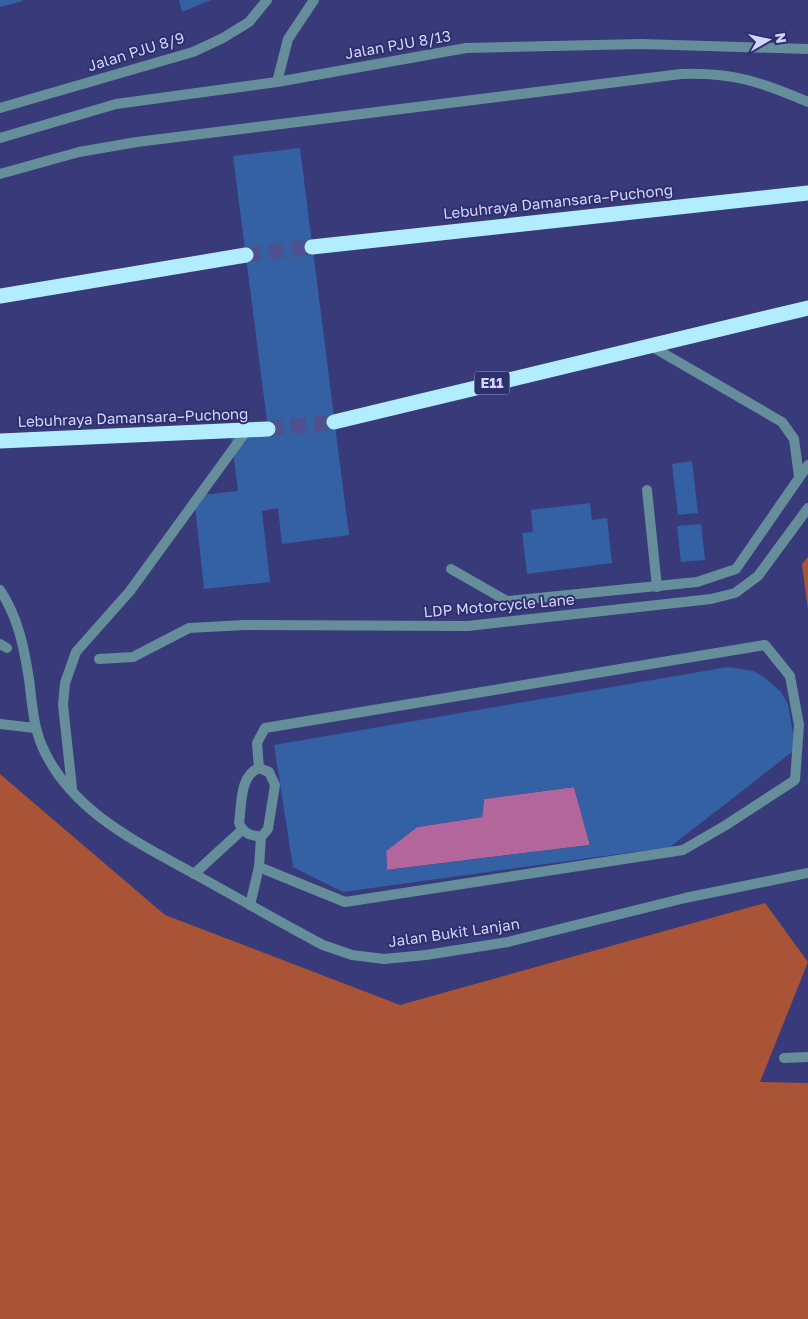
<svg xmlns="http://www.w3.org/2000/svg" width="808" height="1319" font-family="'Golos Text',sans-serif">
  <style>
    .forest { fill: #a95437 }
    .water { fill: #b2669c }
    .building { fill: #3460a4; fill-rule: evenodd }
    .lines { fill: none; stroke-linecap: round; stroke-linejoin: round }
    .highway-tunnel { stroke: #4f518e; stroke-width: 15; stroke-dasharray: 15 8; stroke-linecap: butt }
    .lane { stroke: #658e9a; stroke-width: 10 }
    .street { stroke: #658e9a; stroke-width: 10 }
    .highway { stroke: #b2edff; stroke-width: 15 }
    .labels { text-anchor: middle; stroke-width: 4; stroke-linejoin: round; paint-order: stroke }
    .shield { fill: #2f2f6e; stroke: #a0a4d2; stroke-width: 1 }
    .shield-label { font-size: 14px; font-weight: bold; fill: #d1d6fd }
    .street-label { font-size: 15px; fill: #d1d6fd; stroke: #2f2f6e }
  </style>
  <rect width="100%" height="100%" fill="#383a7a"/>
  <g class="forest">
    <path d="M808,557v53l-6,-46z"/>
    <path d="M0,774l165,141 235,90 365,-102 43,59 -48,120 48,1v236h-808z"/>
  </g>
  <path class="water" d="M574,787l16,58 -203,25 -1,-19 31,-24 65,-10 2,-18z"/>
  <g class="building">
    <path d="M0,0h23v1l-23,6z"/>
    <path d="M179,0h32l-29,12z"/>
    <path d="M300,148l49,387 -67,9 -4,-36 -16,3 8,71 -66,7 -10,-93 44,-5 -7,-55 37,-7 -35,-273z"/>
    <path d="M692,461l6,52 -20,2 -6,-51z"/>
    <path d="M590,503l2,17 15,-2 5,45 -85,11 -5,-41 11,-1 -2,-22z"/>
    <path d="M701,524l4,36 -24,2 -4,-36z"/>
    <path d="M728,667l25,4 11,6 17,15 7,12 8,45 -126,98 -327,45 -50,-25 -19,-122zM574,787l16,58 -203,25 -1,-19 31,-24 65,-10 2,-18z"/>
  </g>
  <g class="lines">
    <g class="highway-tunnel">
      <path d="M246,255l66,-8"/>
      <path d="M268,429l66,-7"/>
    </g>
    <g class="lane">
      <path d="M277,82l11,-43 26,-39"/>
      <path d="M0,108l193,-56 30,-14 26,-16 18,-22"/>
      <path d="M0,174l79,-22 58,-10 544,-68c52,-2 80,8 127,28"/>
      <path d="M649,345l133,77 12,17 5,37"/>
      <path d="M647,490l10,97"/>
      <path d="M451,569l56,32 190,-19 39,-13 72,-104"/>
      <path d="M0,644l7,4"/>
      <path d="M99,659l34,-2 56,-29 55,-3 224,1 243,-27 24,-6 23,-17 50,-68"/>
      <path d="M259,768l-2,-25 8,-15 500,-83 25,31 9,49 -4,55 -69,45 -43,25 -338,52 -86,-35"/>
      <path d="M259,768l10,4 6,13 -7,44 -7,8c-11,-2 -17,-3 -22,-14 3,-18 0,-47 20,-55z"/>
      <path d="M194,874l48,-44"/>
      <path d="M250,905l9,-38 2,-30"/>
      <path d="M784,1058l24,-1"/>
    </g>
    <g class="street">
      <path d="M0,138l116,-34 161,-22 189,-34 175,-4 167,5"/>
      <path d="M0,590c18,27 24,57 29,89 3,23 4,46 13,67 29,67 99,98 158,131 41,23 82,46 123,68l29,10 32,4 42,-4 82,-13 177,-44 123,-25"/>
      <path d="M0,724l35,4"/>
      <path d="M72,788l-9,-83 2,-22 11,-31 54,-61 117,-161"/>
    </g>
    <g class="highway">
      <path d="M312,247l496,-54"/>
      <path d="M0,296l246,-41"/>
      <path d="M334,422l474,-114"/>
      <path d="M0,441l268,-12"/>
    </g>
  </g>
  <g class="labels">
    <rect class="shield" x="474.5" y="371.5" width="35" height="23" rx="4"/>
    <g class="shield-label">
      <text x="492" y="388">E11</text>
    </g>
    <g class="street-label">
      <text transform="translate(398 45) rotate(-10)" y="5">Jalan PJU 8/13</text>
      <text transform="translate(136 52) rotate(-17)" y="5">Jalan PJU 8/9</text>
      <text transform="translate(558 202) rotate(-6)" y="5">Lebuhraya Damansara–Puchong</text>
      <text transform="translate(133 418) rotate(-2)" y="5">Lebuhraya Damansara–Puchong</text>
      <text transform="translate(499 606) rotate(-5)" y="5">LDP Motorcycle Lane</text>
      <text transform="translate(454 933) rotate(-8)" y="5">Jalan Bukit Lanjan</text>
    </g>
  </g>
  <g transform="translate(768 40) rotate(81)" stroke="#2f2f6e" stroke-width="4" paint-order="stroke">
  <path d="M0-4L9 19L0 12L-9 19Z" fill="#d1d6fd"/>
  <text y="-8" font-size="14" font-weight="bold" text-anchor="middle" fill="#d1d6fd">N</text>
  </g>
</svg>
